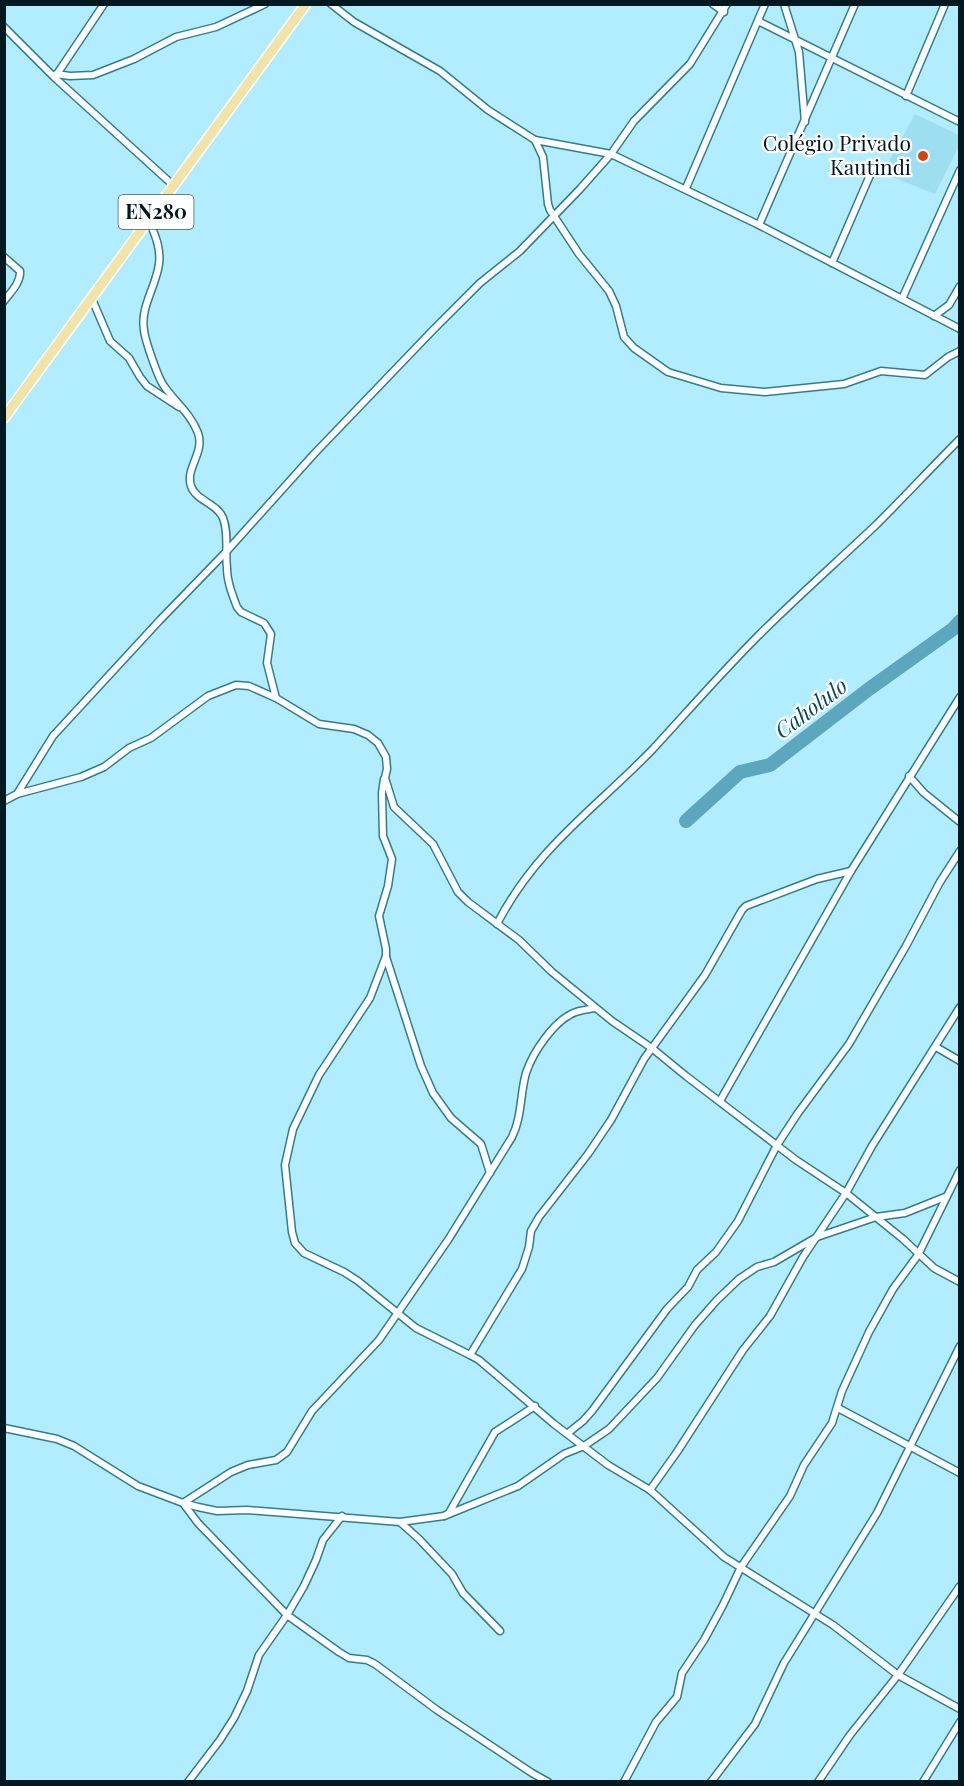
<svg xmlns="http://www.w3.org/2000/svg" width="964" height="1786" font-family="'Playfair Display',serif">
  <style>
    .built { fill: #9ddff1 }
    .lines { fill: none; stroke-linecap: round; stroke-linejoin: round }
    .river { stroke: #5ca7bd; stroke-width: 14 }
    .minor-casing { stroke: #307d91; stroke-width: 9 }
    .primary-casing { stroke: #fff; stroke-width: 12 }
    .minor { stroke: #fff; stroke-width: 6 }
    .primary { stroke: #f0e4a8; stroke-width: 9 }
    .poi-dot { fill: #cd4610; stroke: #fff; stroke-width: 2 }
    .labels { text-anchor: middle; stroke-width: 4.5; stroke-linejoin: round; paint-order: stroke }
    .shield { fill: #fff; stroke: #4c5d63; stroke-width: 1.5 }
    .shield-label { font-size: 20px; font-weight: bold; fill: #001820 }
    .poi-label { font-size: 21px; fill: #001820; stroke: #fff; text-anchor: end }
    .water-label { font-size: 22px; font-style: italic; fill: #064b5b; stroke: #fff }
  </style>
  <rect width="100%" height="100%" fill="#b2edff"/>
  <path class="built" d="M915,114l44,21v11l-24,48 -50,-20 2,-9z"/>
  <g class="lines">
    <path class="river" d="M686,821l54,-49 30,-7 99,-76 84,-60 7,-8"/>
    <defs>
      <g id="minor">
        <path d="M331,4l23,18 86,49 48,39 47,30 76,14 148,71 201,104"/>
        <path d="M713,4l11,8"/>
        <path d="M784,4l15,48 6,70"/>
        <path d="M758,21l202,101"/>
        <path d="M4,27l50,50 120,109"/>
        <path d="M56,74l14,2 23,-1 41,-16 42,-22 40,-10 49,-23"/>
        <path d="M55,77l49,-73"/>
        <path d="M906,96l39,-92"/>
        <path d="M535,140l8,17 5,47 2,6 29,44 30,37 7,15 8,31 10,11 34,24 53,16 44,4 79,-8 37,-13 44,4 23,-18 12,-6"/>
        <path d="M686,188l79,-184"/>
        <path d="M149,220c6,15 12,28 10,44 -3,23 -19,43 -15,66 1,10 14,48 20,56 11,16 27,28 34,47 7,20 -13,35 -7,53 5,15 26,17 32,32 6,15 2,34 4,50 0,13 5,26 10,39l4,5 23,11 7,11 -4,29 9,35"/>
        <path d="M759,225l96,-221"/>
        <path d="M4,257l16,14c1,11 -9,21 -16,30"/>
        <path d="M832,263l42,-97"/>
        <path d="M92,299l18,42 19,17 11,19 7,9 32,21"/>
        <path d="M902,299l58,-129"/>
        <path d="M934,316l15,-11 11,-19"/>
        <path d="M909,776l15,17 36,29"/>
        <path d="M384,779l-2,14 1,43 9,23 -4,27 -9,30 7,33v7l-16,42 -51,77 -26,54 -8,36 7,67 3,11 9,10 40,19 14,9 58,47 54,27"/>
        <path d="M17,794l36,-58 107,-116 66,-68 88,-98 119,-124 47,-47 40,-32 60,-62 31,-35 23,-33 56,-57 37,-60"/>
        <path d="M4,801l13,-7 64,-17 23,-10 25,-19 22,-10 57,-42 28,-11 13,1 27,12 43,26 35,5 14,6 10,8 8,14 1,12 -2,9 9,29 39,37 25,48 10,10 51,38 33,32 60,49 41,28 33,27 110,84 50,33 57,46 31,29 26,14"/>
        <path d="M851,871l-34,8 -71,27 -4,4 -37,65 -61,84 -33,61 -23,34 -49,63 -8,14 -2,16 -7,22 -52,86 9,5 75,64 54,41 42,25 74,67 109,68 65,50 62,34"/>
        <path d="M497,924c39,-76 99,-116 156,-175 35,-38 69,-77 105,-113 39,-39 80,-75 119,-112 28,-28 55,-57 83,-85"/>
        <path d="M386,957l35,109 12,27 18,25 30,26 9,29"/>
        <path d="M936,1047l24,14"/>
        <path d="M720,1101l131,-230 109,-174"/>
        <path d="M838,1408l122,65"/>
        <path d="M4,1428l53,11 17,7 64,40 45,17 15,4 19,4 30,-1 153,12 44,-6 5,-3 46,-81 40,-26"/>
        <path d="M568,1433l15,-12 9,-10 75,-102 21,-22 9,-17 19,-18 22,-31 39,-76 21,-32 51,-69 57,-98 34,-64 20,-31"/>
        <path d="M650,1490l27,-38 66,-102 27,-34 33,-59 43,-64 26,-47 88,-139"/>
        <path d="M444,1516l74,-30 46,-32 20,-8 25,-17 48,-51 38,-53 22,-25 22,-21 18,-12 17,-5 43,-25 59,-20 29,-4 40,-16"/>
        <path d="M400,1522l19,17 33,35 11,19 37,38"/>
        <path d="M188,1782l32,-42 14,-22 13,-27 12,-36 28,-40 17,-29 12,-26 7,-20 19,-24"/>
        <path d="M548,1782l-16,-9 -95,-63 -62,-46 -8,-4 -18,-2 -10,-6 -52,-37 -89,-92 -15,-20 48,-31 17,-7 28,-5 11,-8 25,-41 67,-71 69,-100 64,-103c10,-20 8,-43 14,-64 7,-21 29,-54 50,-61 6,-2 13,-3 19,-4"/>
        <path d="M624,1782l32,-60 21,-25 5,-24 22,-33 19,-35 18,-38 49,-71 14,-31 28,-42 10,-32 27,-59 24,-43 25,-34 42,-85"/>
        <path d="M711,1782l44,-58 29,-61 93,-150 83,-167"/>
        <path d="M818,1782l32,-47 48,-60 62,-89"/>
        <path d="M923,1782l37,-60"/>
      </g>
      <path id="primary" d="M4,418l302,-414"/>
    </defs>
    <use href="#minor" class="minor-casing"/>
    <use href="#primary" class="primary-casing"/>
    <use href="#minor" class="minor"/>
    <use href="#primary" class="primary"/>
  </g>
  <circle class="poi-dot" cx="923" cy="156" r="6"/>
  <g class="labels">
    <rect class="shield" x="118.5" y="195" width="75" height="34" rx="4.5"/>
    <g class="shield-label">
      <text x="156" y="219">EN280</text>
    </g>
    <g class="poi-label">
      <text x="911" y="151">Colégio Privado<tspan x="911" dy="24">Kautindi</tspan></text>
    </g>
    <g class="water-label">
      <text transform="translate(811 708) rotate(-37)" y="8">Caholulo</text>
    </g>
  </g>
  <rect width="964" height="1786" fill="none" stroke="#001820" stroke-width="12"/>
</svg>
